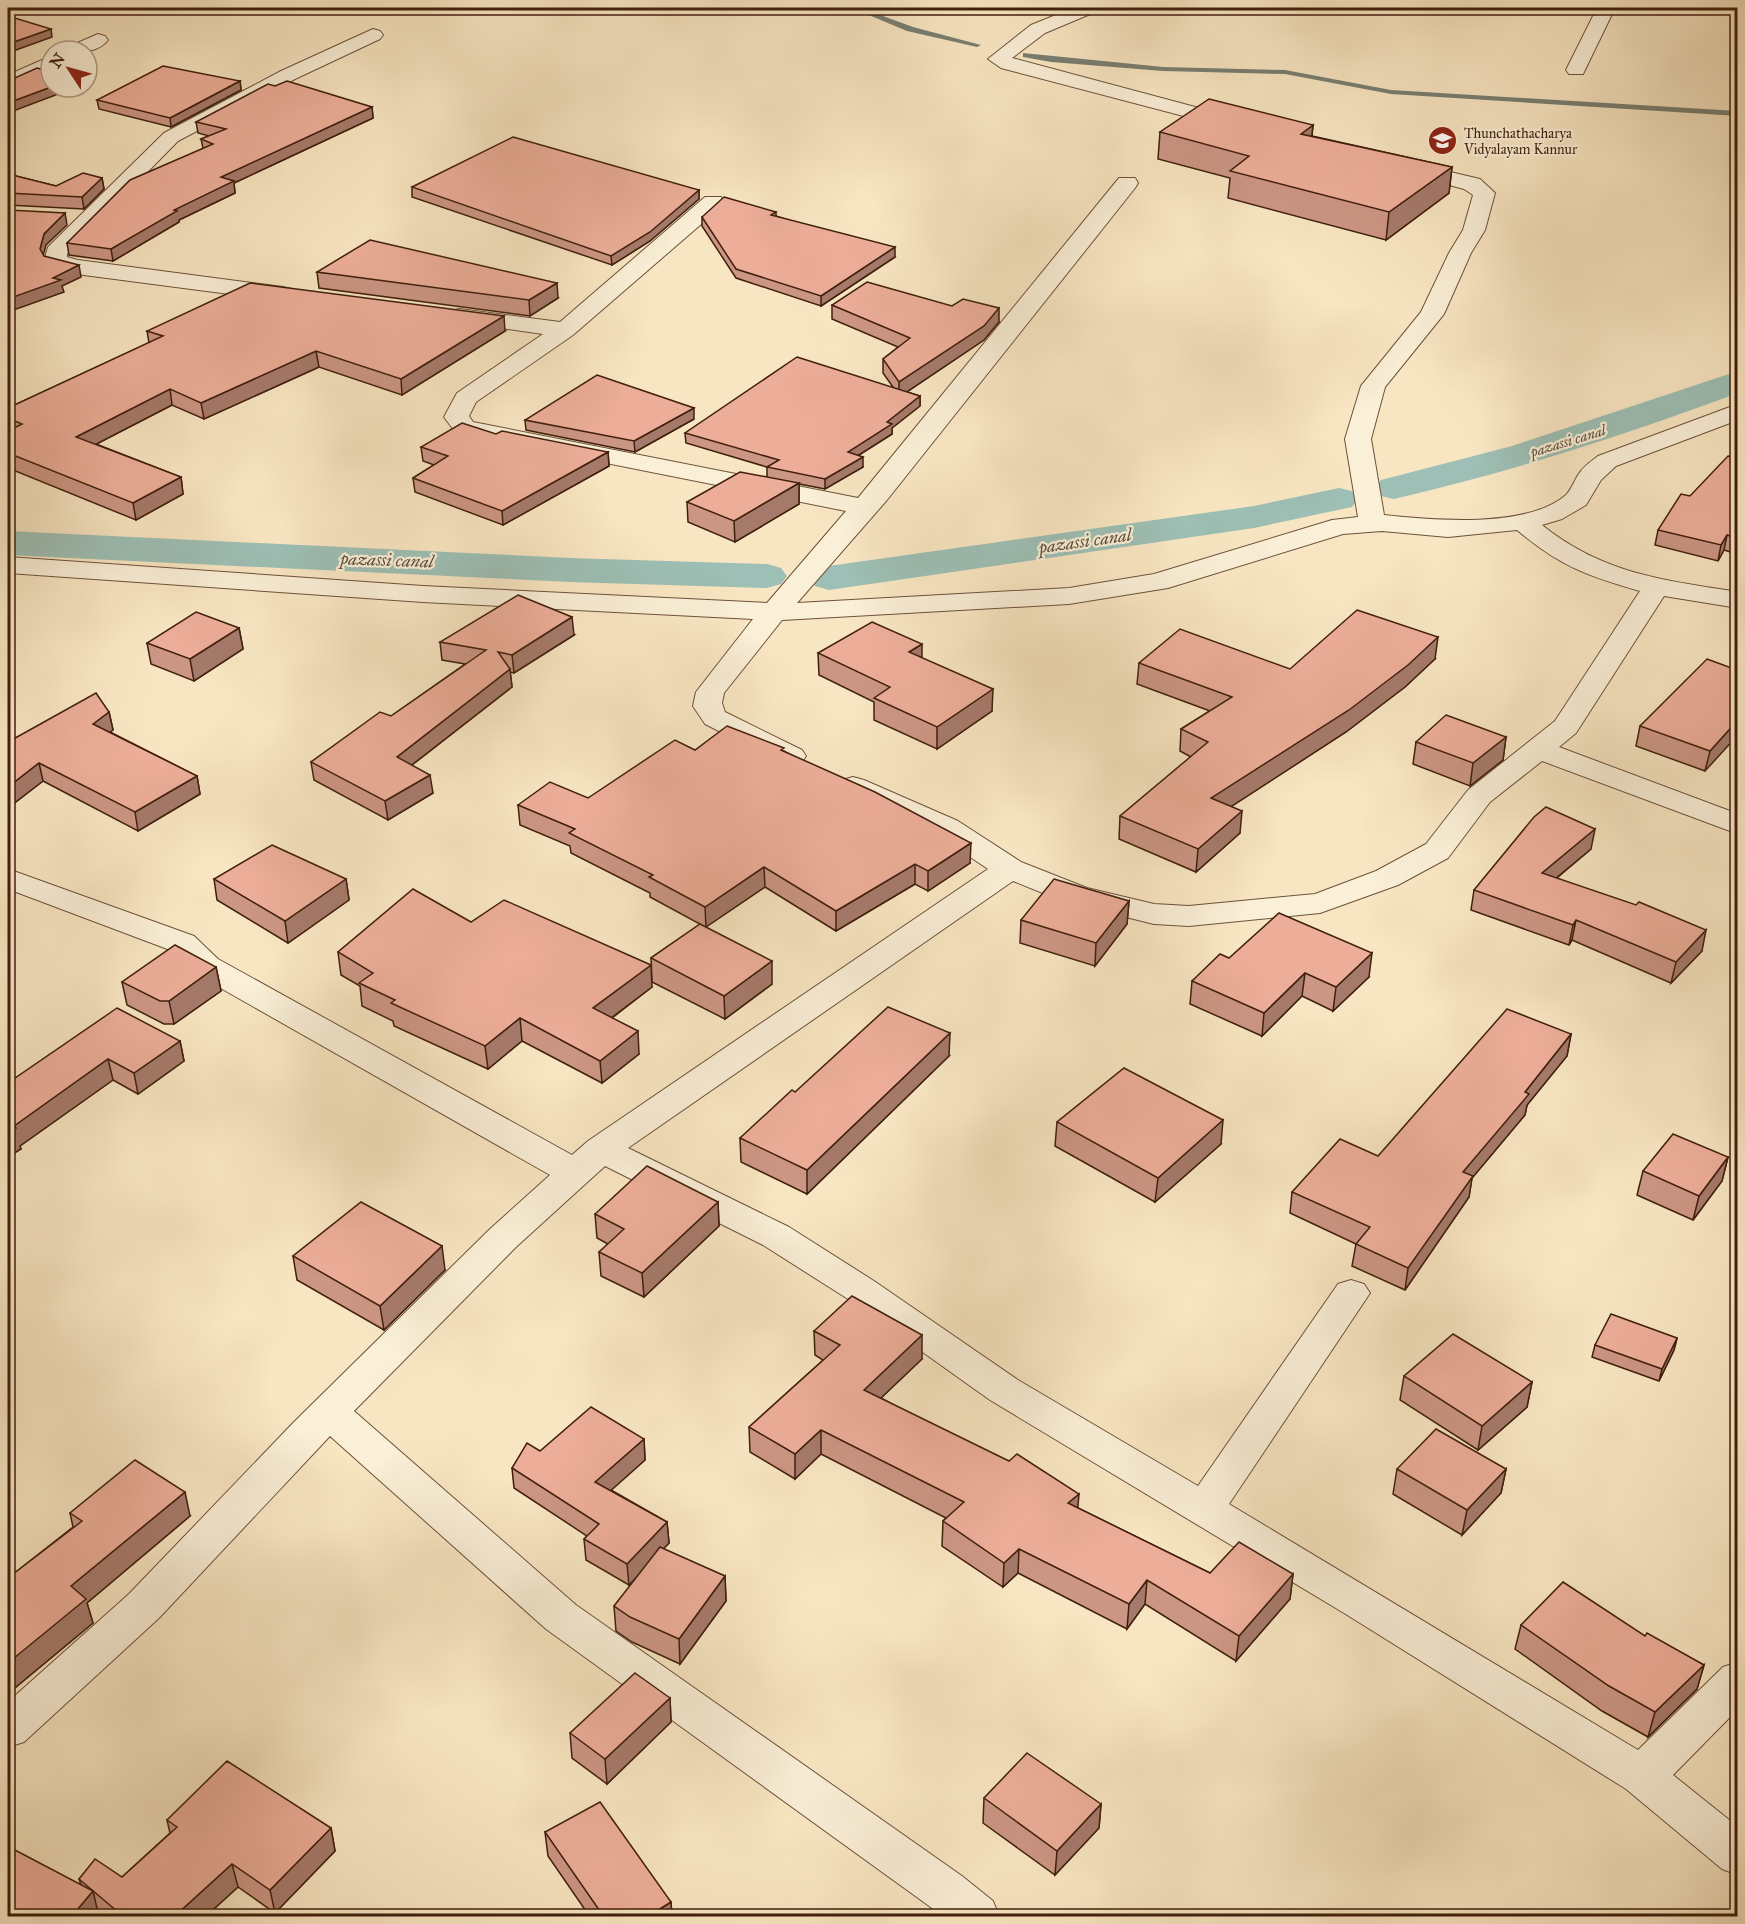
<svg xmlns="http://www.w3.org/2000/svg" width="1745" height="1924" font-family="'IM FELL Great Primer',serif">
  <style>
    .lines { fill: none; stroke-linecap: round; stroke-linejoin: round }
    .stream { fill: #787f72; fill-rule: evenodd }
    .canal { fill: #9dbfb5; fill-rule: evenodd }
    .street-casing { stroke: #6e513a; stroke-width: 2 }
    .street { fill: #faefd7; fill-rule: evenodd }
    .wall { fill: #cc9684; stroke: #401f0d; stroke-width: 1.5 }
    .shaded-wall { fill: #a67a6b; stroke: #401f0d; stroke-width: 1.5 }
    .building { fill: #edae99; stroke: #401f0d; stroke-width: 1.5 }
    .labels { text-anchor: middle; stroke-width: 4.5; stroke-linejoin: round; paint-order: stroke }
    .far-poi-label { font-size: 14px; fill: #401f0d; stroke: #faefd7; text-anchor: start }
    .far-water-label { font-size: 15px; font-style: italic; fill: #5c4f3f; stroke: #faefd7 }
    .water-label { font-size: 18px; font-style: italic; fill: #5c4f3f; stroke: #faefd7 }
  </style>
  <rect width="100%" height="100%" fill="#f8e6c2"/>
  <filter id="stains"><feTurbulence type="fractalNoise" baseFrequency=".00333" numOctaves="4"/><feColorMatrix values="0 0 0 0 .2 0 0 0 0 .09 0 0 0 0 .02 0 0 0 .5 -.17"/></filter>
  <radialGradient id="worn" r=".72"><stop offset=".6" stop-color="#630" stop-opacity="0"/><stop offset="1" stop-color="#630" stop-opacity=".3"/></radialGradient>
  <g class="lines">
    <g class="stream">
      <path d="M852,8h9l52,19 68,18 -4,2 -70,-16z"/>
      <path d="M1023,53l140,14 122,3 106,20 347,21v5l-347,-22 -106,-20 -122,-3 -112,-9 -28,-5z"/>
    </g>
    <g class="canal">
      <path d="M1738,371v22c-113,42 -227,79 -344,106l-13,-3 -6,-8 6,-8 131,-34z"/>
      <path d="M1339,488l13,3 6,8 -6,8 -98,21 -425,62 -14,-4 -6,-8 6,-8 14,-4 425,-60z"/>
      <path d="M8,531l562,27 197,6 14,4 6,8 -6,8 -14,4 -197,-6 -562,-27z"/>
    </g>
    <defs>
      <g id="street">
        <path d="M1073,8h24l-2,4 -50,21 -33,25 228,61 3,4 -3,4 -7,2 -232,-61 -13,-9 43,-34z"/>
        <path d="M1597,8h18l-32,66h-14l-3,-4z"/>
        <path d="M373,29l7,2 3,4 -3,4 -85,40 -117,62 -111,113v3l11,3 205,27 8,2 4,5 -4,5 -8,2 -207,-27 -29,-8 -3,-5 4,-14 116,-114 117,-62z"/>
        <path d="M98,34l7,2 3,4c-11,14 -27,11 -43,11l3,-4z"/>
        <path d="M51,56v13l-43,19v-13z"/>
        <path d="M1408,162l72,17 15,14 -10,37 -14,23 -27,61 -59,73 -14,52 13,76c48,5 143,14 182,-20 6,-6 9,-17 15,-24 4,-6 11,-10 17,-15l140,-52v16l-122,46 -15,14 -15,25 -24,14 -20,6c61,49 121,55 196,67v16l-74,-12 -88,137 -17,14 179,67v20l-196,-73 -52,41 -42,56 -50,27 -78,28 -131,13 -35,-2 -89,-22 -52,-21 -385,267 161,79 85,54 144,99 180,106 140,-202 13,-4 13,4 6,9 -6,9 -135,202 409,246 85,-83 15,-5v47l-65,66 65,52v48l-16,-6 -96,-80 -282,-176 -354,-213 -142,-101 -85,-54 -158,-79 -89,81 -162,164 222,194 386,271 31,25 6,15h-56l-397,-287 -216,-193 -171,182 -135,124 -16,5v-45l121,-108 165,-172 196,-193 60,-54 -356,-202 -24,-23 -162,-61v-20l186,67 24,23 354,196 16,-14 400,-272 -52,-35 -94,-42 -4,-6 4,-6 11,-3 11,3 94,41 63,41 66,26 67,16 35,2 126,-12 61,-23 50,-27 42,-54 87,-69 85,-130c-53,-15 -80,-25 -123,-61l-69,7 -66,-6 -39,3 -175,54 -99,16 -287,16 -58,73 -2,10 3,9 77,38 4,6 -4,6 -11,3 -11,-3 -75,-38 -12,-18 3,-14 57,-73 -330,-17 -415,-29v-16l415,29 344,17 79,-92 -390,-78 -12,-16 13,-24 86,-59 -92,-13 -4,-5 4,-5 8,-2 101,13 145,-125h16l3,5 -3,5 -148,128 -97,67 -7,14 4,6 385,76 261,-320h16l3,5 -3,5 -248,312 -90,103 272,-15 85,-14 178,-54 26,-3 -13,-78 16,-53 60,-74 28,-59 14,-23 10,-35 -9,-6 -63,-17 -4,-4 4,-4z"/>
      </g>
    </defs>
    <use href="#street" class="street-casing"/>
    <use href="#street" class="street"/>
  </g>
  <g class="wall">
    <path d="M240,81l1,9 -70,37 -72,-18 -2,-9z"/>
    <path d="M372,107l1,11 -139,65 1,10 -56,27v2l-66,39 -44,-6 -2,-12 136,-95 -2,-9 8,-3 -11,-3 -2,-11z"/>
    <path d="M1313,125l-1,11 140,31 -3,26 -63,47 -158,-42 2,-20 -72,-19 2,-27z"/>
    <path d="M8,174l48,12 46,-8 2,11 -20,20 -76,-4z"/>
    <path d="M412,187l287,3v9l-49,42 -38,24 -200,-68z"/>
    <path d="M776,212v4l119,41 -74,49 -85,-28 -34,-52v-9z"/>
    <path d="M317,272l241,26 -28,18 -211,-28z"/>
    <path d="M832,305l167,17 -15,18 -77,52 13,4v10l-28,22v6l-33,21 4,12 -38,22 -26,-5v20l-64,38 -47,-20 -1,-20 80,-25v-10l-81,-24 -1,-10 208,-46 -10,-14v-14l15,-12 -66,-28z"/>
    <path d="M147,331h358l-103,64 -83,-28 -115,52 -32,-14 -76,39 85,33 2,17 -47,26 -128,-52v-60l141,-65z"/>
    <path d="M694,419l-59,33 -109,-22 -1,-10z"/>
    <path d="M421,447l187,5 1,14 -106,59 -88,-33 -2,-14 21,-13 -11,-4z"/>
    <path d="M1737,459v95l-13,-4 -6,11 -63,-16 3,-15 32,-34z"/>
    <path d="M239,628l4,21 -49,32 -43,-17 -4,-21z"/>
    <path d="M574,635l-60,38 -4,-1 2,15 -100,78 21,28 -45,27 -74,-40 -3,-18 80,-46 74,-52 -23,-4 -2,-18z"/>
    <path d="M818,653l104,5 70,53 -55,38 -63,-29v-18l-55,-27z"/>
    <path d="M1435,659l-30,28 -59,45 -115,74 9,27 -44,39 -77,-33 1,-23 71,-59 -11,-6 1,-22 29,-18 -73,-27 2,-21 151,6z"/>
    <path d="M1737,670l-32,101 -69,-25 4,-20z"/>
    <path d="M109,712l4,18 -3,2 87,44 3,18 -62,37 -95,-50 -35,27v-66z"/>
    <path d="M1506,737l-3,23 -33,26 -57,-22 3,-22z"/>
    <path d="M695,750l89,1 186,112 -42,28 -13,-7 -79,47 -71,-44 -59,40 66,57 -47,35 -73,-37 -1,-24 49,-34 -50,-27v-4l-79,-40 -1,-7 -50,-21 -2,-20 70,-7z"/>
    <path d="M1591,849l-34,29 145,73 -31,32 -99,-43 -3,5 -98,-35 3,-20z"/>
    <path d="M214,879h132l3,21 -61,43 -71,-43z"/>
    <path d="M1129,901l-2,23 -32,42 -75,-23 1,-23z"/>
    <path d="M471,922l181,65 -40,31 27,36 -37,29 -80,-42 -34,28 -94,-43 -1,-5 -31,-15 -2,-20 -19,-11 -3,-23z"/>
    <path d="M1229,958l140,19 -36,34 -31,-15 -40,40 -72,-32 2,-23z"/>
    <path d="M216,967l5,24 -47,33h-10l-37,-19 -5,-23z"/>
    <path d="M1571,1034l-4,22 -40,49 -2,10 -53,63 -3,19 -64,93 -53,-24 4,-22 -66,-31 2,-21 86,-36z"/>
    <path d="M180,1041l4,20 -46,33 -25,-14 -93,66 1,3 -13,8v-74z"/>
    <path d="M949,1056l-142,138 -66,-32 -1,-24 55,-46z"/>
    <path d="M1057,1122l164,22 -66,58 -100,-56z"/>
    <path d="M1728,1157l-6,24 -29,39 -56,-25 6,-24z"/>
    <path d="M718,1202l1,24 -75,71 -43,-21 -2,-24 9,-8 -11,-6 -2,-24z"/>
    <path d="M293,1256l152,14 -61,60 -87,-50z"/>
    <path d="M814,1331l108,28 -41,39 197,110 132,65 83,1 -3,25 -54,62 -91,-57 -18,25 -109,-56 -15,14 -61,-41 1,-25 3,-3 -125,-64 -26,25 -45,-27 -1,-25 74,-67 -8,-5z"/>
    <path d="M1677,1338l-3,12 -15,31 -67,-24 3,-12z"/>
    <path d="M1404,1376l128,6 -5,25 -49,43 -78,-50z"/>
    <path d="M644,1439l1,21 -34,30 56,32 2,21 -6,6 62,27 1,25 -46,63 -48,-22 -16,-11 -2,-25 25,-31 -10,10 -43,-25 -2,-21 3,-3 -73,-48 -2,-20 28,-17z"/>
    <path d="M1397,1469h109l-5,24 -39,42 -69,-41z"/>
    <path d="M70,1513l120,3 -103,87 6,20 -83,69 -2,-2v-112l65,-51z"/>
    <path d="M1521,1625l124,11 59,29 -7,24 -49,48 -46,-26 -87,-62z"/>
    <path d="M670,1698l1,24 -64,62 -35,-26 -2,-25z"/>
    <path d="M984,1798l117,6 -2,24 -44,47 -72,-52z"/>
    <path d="M167,1820l164,8 4,23 -60,62 -37,-26 -33,30h-102l-4,-4v4h-91l73,-32 -2,-6 43,-2 48,-44z"/>
    <path d="M545,1832l126,70 1,15h-82l-42,-61z"/>
  </g>
  <g class="shaded-wall">
    <path d="M51,29l1,8 -44,16v-9z"/>
    <path d="M13,61l1,9 -6,4v-10z"/>
    <path d="M240,81l1,9 -70,37 -1,-9z"/>
    <path d="M51,87l23,1 -66,25v-10z"/>
    <path d="M372,107l1,11 -139,65 1,10 -56,27v2l-66,39 -2,-12 63,-39 47,-33z"/>
    <path d="M1313,125l-3,26 -9,-17z"/>
    <path d="M1452,167l-3,26 -63,47 3,-28z"/>
    <path d="M102,178l2,11 -20,20 -2,-12z"/>
    <path d="M699,190v9l-49,42 -38,24 -1,-9z"/>
    <path d="M65,213l2,12 -21,20 -4,15 -2,-11 4,-15z"/>
    <path d="M895,247v10l-74,49v-10z"/>
    <path d="M79,265l2,12 -19,9 2,6 -56,20v-13z"/>
    <path d="M557,283l1,15 -28,18 -1,-16z"/>
    <path d="M999,308v14l-15,18 -85,57v-15z"/>
    <path d="M504,316l1,15 -103,64 -1,-16z"/>
    <path d="M316,351l3,16 -115,52 -3,-16z"/>
    <path d="M170,389l2,16 -93,48 -3,-16z"/>
    <path d="M920,396v10l-28,22v6l-44,28v-10z"/>
    <path d="M694,408v11l-59,33 -1,-11z"/>
    <path d="M608,452l1,14 -106,59 -1,-14z"/>
    <path d="M863,457v10l-38,22v-10z"/>
    <path d="M181,477l2,17 -47,26 -3,-17z"/>
    <path d="M799,483v21l-64,38 -1,-21z"/>
    <path d="M1727,535l-3,15 -6,11 3,-16z"/>
    <path d="M572,617l2,18 -60,38 -2,-18z"/>
    <path d="M239,628l4,21 -49,32 -4,-22z"/>
    <path d="M1438,637l-3,22 -30,28 -59,45 -137,89 2,-23z"/>
    <path d="M922,644v22l-13,-14z"/>
    <path d="M510,669l2,18 -113,88 -2,-18z"/>
    <path d="M993,689l-1,22 -55,38v-22z"/>
    <path d="M109,712l4,18 -16,12 -4,-18z"/>
    <path d="M1737,721v15l-32,35 5,-20z"/>
    <path d="M1506,737l-3,23 -33,26 3,-23z"/>
    <path d="M39,763l4,18 -35,27v-21z"/>
    <path d="M430,775l3,18 -45,27 -3,-19z"/>
    <path d="M197,776l3,18 -62,37 -3,-19z"/>
    <path d="M1242,811l-2,22 -44,39 2,-23z"/>
    <path d="M1595,829l-4,20 -53,44 4,-20z"/>
    <path d="M971,843l-1,20 -42,28v-20z"/>
    <path d="M915,864v20l-79,47v-20z"/>
    <path d="M764,867l1,20 -59,40 -1,-20z"/>
    <path d="M346,879l3,21 -61,43 -3,-22z"/>
    <path d="M1129,901l-2,23 -32,42 1,-23z"/>
    <path d="M1576,920l-4,20 -3,5 4,-20z"/>
    <path d="M1706,930l-4,21 -31,32 5,-21z"/>
    <path d="M1372,953l-3,24 -36,34 3,-24z"/>
    <path d="M772,961v23l-47,35 -1,-23z"/>
    <path d="M651,965l1,22 -58,44 -1,-23z"/>
    <path d="M216,967l5,24 -47,33 -5,-23z"/>
    <path d="M1305,973l-3,23 -40,40 2,-23z"/>
    <path d="M520,1018l2,23 -34,28 -3,-23z"/>
    <path d="M638,1031l1,23 -37,29 -2,-22z"/>
    <path d="M950,1033l-1,23 -142,138v-24z"/>
    <path d="M1571,1034l-4,22 -40,49 -2,10 -53,63 -3,19 -64,93 3,-22 55,-96 62,-80z"/>
    <path d="M180,1041l4,20 -46,33 -4,-21z"/>
    <path d="M108,1059l5,21 -93,66 1,3 -13,8v-24l6,-7z"/>
    <path d="M1223,1120l-2,24 -66,58 3,-24z"/>
    <path d="M1728,1157l-6,24 -29,39 6,-24z"/>
    <path d="M718,1202l1,24 -75,71 -2,-24z"/>
    <path d="M442,1246l3,24 -61,60 -4,-24z"/>
    <path d="M922,1335v24l-58,55v-24z"/>
    <path d="M1677,1338l-3,12 -15,31 3,-12z"/>
    <path d="M1532,1382l-5,25 -49,43 4,-24z"/>
    <path d="M821,1430v24l-26,25v-25z"/>
    <path d="M644,1439l1,21 -48,43 -2,-21z"/>
    <path d="M1506,1469l-5,24 -39,42 5,-25z"/>
    <path d="M185,1492l5,24 -103,87 6,20 -83,69 -2,-8v-21l63,-77z"/>
    <path d="M1079,1494l-2,24 -9,-15z"/>
    <path d="M667,1522l2,21 -40,42 -2,-21z"/>
    <path d="M1019,1549l-1,24 -15,14 1,-24z"/>
    <path d="M1293,1574l-3,25 -54,62 3,-25z"/>
    <path d="M725,1576l1,25 -46,63 -1,-25z"/>
    <path d="M1147,1580l-2,24 -18,25 2,-25z"/>
    <path d="M1704,1665l-7,24 -49,48 7,-25z"/>
    <path d="M670,1698l1,24 -64,62 -2,-25z"/>
    <path d="M1101,1804l-2,24 -44,47 2,-24z"/>
    <path d="M331,1828l4,23 -60,62 -5,-23z"/>
    <path d="M232,1864l6,23 -33,30h-28l-1,-2z"/>
    <path d="M93,1891l6,26h-28z"/>
    <path d="M671,1902l1,15h-25z"/>
  </g>
  <g class="building">
    <path d="M8,16l43,13 -43,15z"/>
    <path d="M8,59l5,2 -5,3z"/>
    <path d="M163,66l77,15 -70,37 -73,-18z"/>
    <path d="M37,68l14,4v15l-43,16v-22z"/>
    <path d="M287,81l85,26 -151,70 13,4 -60,29 3,1 -66,38 -44,-6 63,-63 83,-36 -12,-5 25,-10 -30,-7 72,-38 7,2z"/>
    <path d="M1209,99l104,26 -12,9 151,33 -63,45 -159,-41 19,-15 -89,-24z"/>
    <path d="M513,137l186,53 -49,42 -39,24 -199,-69z"/>
    <path d="M83,173l19,5 -20,19 -74,-4v-19l48,12z"/>
    <path d="M724,197l52,15 -5,3 124,32 -74,49 -85,-27 -34,-52z"/>
    <path d="M8,210l57,3 -21,21 -4,15 4,7 35,9 -26,13 8,2 -53,19z"/>
    <path d="M370,240l187,43 -28,17 -212,-28z"/>
    <path d="M867,282l85,24 11,-7 36,9 -15,18 -85,56 -16,-23 27,-21 -78,-33z"/>
    <path d="M250,283l254,33 -103,63 -85,-28 -115,52 -31,-14 -94,48 105,40 -48,26 -125,-50v-22l14,-7 -14,-6v-10l155,-72 -16,-5z"/>
    <path d="M797,357l123,39 -33,26 5,2 -44,28 15,5 -38,22 -58,-12 12,-7 -94,-27z"/>
    <path d="M597,375l97,33 -60,33 -109,-21z"/>
    <path d="M462,423l34,11 6,-3 106,21 -106,59 -89,-33 35,-22 -27,-9z"/>
    <path d="M1728,456l9,3v79l-10,-3 -6,10 -63,-15 23,-36 9,2z"/>
    <path d="M740,472l59,11 -65,38 -47,-19z"/>
    <path d="M518,595l54,22 -60,38 -14,-3 12,17 -113,88 33,18 -45,26 -74,-39 69,-50 11,4 95,-66 -46,-8z"/>
    <path d="M1357,610l81,27 -30,28 -59,45 -138,88 31,13 -44,38 -78,-33 88,-74 -27,-13 51,-32 -93,-34 41,-34 110,40z"/>
    <path d="M196,612l43,16 -49,31 -43,-16z"/>
    <path d="M872,622l50,22 -13,8 84,37 -56,38 -63,-29 16,-11 -72,-34z"/>
    <path d="M1707,659l30,11v51l-27,30 -70,-25z"/>
    <path d="M96,693l13,19 -16,12 104,52 -62,36 -96,-49 -31,24v-45z"/>
    <path d="M1446,715l60,22 -33,26 -57,-21z"/>
    <path d="M727,726l57,22 -3,2 94,42 96,51 -43,28 -13,-7 -79,47 -72,-44 -59,40 -56,-30 4,-2 -84,-42 6,-4 -57,-24 32,-23 38,16 87,-58 20,10z"/>
    <path d="M1546,807l49,22 -53,44 94,32 3,-3 67,28 -30,32 -100,-42 -3,5 -99,-35 60,-73z"/>
    <path d="M272,845l74,34 -61,42 -71,-42z"/>
    <path d="M1054,879l75,22 -33,42 -75,-23z"/>
    <path d="M413,889l58,33 33,-22 147,65 -58,43 45,23 -38,30 -80,-43 -35,28 -94,-43 4,-3 -36,-17 14,-10 -35,-21z"/>
    <path d="M1279,913l93,40 -36,34 -31,-14 -41,40 -72,-32 28,-27 9,4z"/>
    <path d="M700,924l72,37 -48,35 -73,-38z"/>
    <path d="M175,945l41,22 -47,34h-9l-38,-19z"/>
    <path d="M888,1007l62,26 -143,137 -67,-32 52,-48 3,2z"/>
    <path d="M117,1008l63,33 -46,32 -26,-14 -94,67 2,2 -8,5v-50z"/>
    <path d="M1507,1009l64,25 -46,58 4,2 -66,78 10,4 -65,92 -52,-24 14,-17 -78,-35 48,-53 38,17z"/>
    <path d="M1124,1068l99,52 -65,58 -101,-56z"/>
    <path d="M1673,1134l55,23 -29,39 -56,-25z"/>
    <path d="M647,1166l71,36 -76,71 -43,-21 25,-23 -29,-15z"/>
    <path d="M361,1202l81,44 -62,60 -87,-50z"/>
    <path d="M852,1296l70,39 -58,55 145,71 8,-7 62,40 -11,9 142,70 29,-31 54,32 -54,62 -92,-56 -18,24 -110,-55 -15,14 -61,-42 21,-19 -143,-72 -26,24 -46,-27 91,-82 -26,-14z"/>
    <path d="M1611,1314l66,24 -15,31 -67,-24z"/>
    <path d="M1453,1334l79,48 -50,44 -78,-50z"/>
    <path d="M591,1407l53,32 -49,43 72,40 -40,42 -43,-25 15,-15 -87,-56 15,-25 13,8z"/>
    <path d="M1436,1429l70,40 -39,41 -70,-41z"/>
    <path d="M135,1460l50,32 -114,94 15,13 -78,64v-85l74,-57 -12,-8z"/>
    <path d="M660,1547l65,29 -46,63 -49,-22 -16,-11z"/>
    <path d="M1563,1582l82,54 2,-3 57,32 -49,47 -46,-26 -88,-61z"/>
    <path d="M635,1673l35,25 -65,61 -35,-26z"/>
    <path d="M1027,1753l74,51 -44,47 -73,-53z"/>
    <path d="M227,1761l104,67 -61,62 -38,-26 -56,51 3,2h-55l-45,-38 16,-20 27,18 55,-50 -10,-7z"/>
    <path d="M600,1802l71,100 -24,15h-43l-59,-85z"/>
    <path d="M13,1849l80,42 -22,26h-63v-62z"/>
  </g>
  <defs>
    <symbol id="school-disc" viewBox="-11 -11 22 22"><circle r="9.5" fill="#8f2418" stroke="#faefd7"/><path d="M0-5L7-2L0 1L-7-2ZM-4 1L0 2.5L4 1V4Q0 6-4 4Z" fill="#fff"/></symbol>
  </defs>
  <g fill-rule="evenodd">
    <use href="#school-disc" x="1426" y="124" width="33" height="33"/>
  </g>
  <g class="labels">
    <g class="far-poi-label">
      <text x="1464" y="138">Thunchathacharya<tspan x="1464" dy="16">Vidyalayam Kannur</tspan></text>
    </g>
    <g class="far-water-label">
      <text transform="translate(1568 441) rotate(-17)" y="5">pazassi canal</text>
    </g>
    <g class="water-label">
      <text transform="translate(1085 541) rotate(-8)" y="6">pazassi canal</text>
      <text transform="translate(387 560) rotate(2)" y="6">pazassi canal</text>
    </g>
  </g>
  <rect width="1745" height="1924" fill="none" stroke="#f8e6c2" stroke-width="30"/>
  <rect x="9" y="9" width="1727" height="1906" fill="none" stroke="#401f0d" stroke-width="3"/>
  <rect x="15" y="15" width="1715" height="1894" fill="none" stroke="#401f0d" stroke-width="1.5"/>
  <g transform="translate(69 69) rotate(306)"><circle r="28" fill="#faefd7" stroke="#b09c86" stroke-width="1.5"/>
  <path d="M0-4.5L10 22L0 15L-10 22Z" fill="#8f2418"/>
  <text y="-9" font-size="16" font-weight="bold" text-anchor="middle" fill="#401f0d">N</text>
  </g>
  <rect width="100%" height="100%" filter="url(#stains)"/>
  <rect width="100%" height="100%" fill="url(#worn)"/>
</svg>
